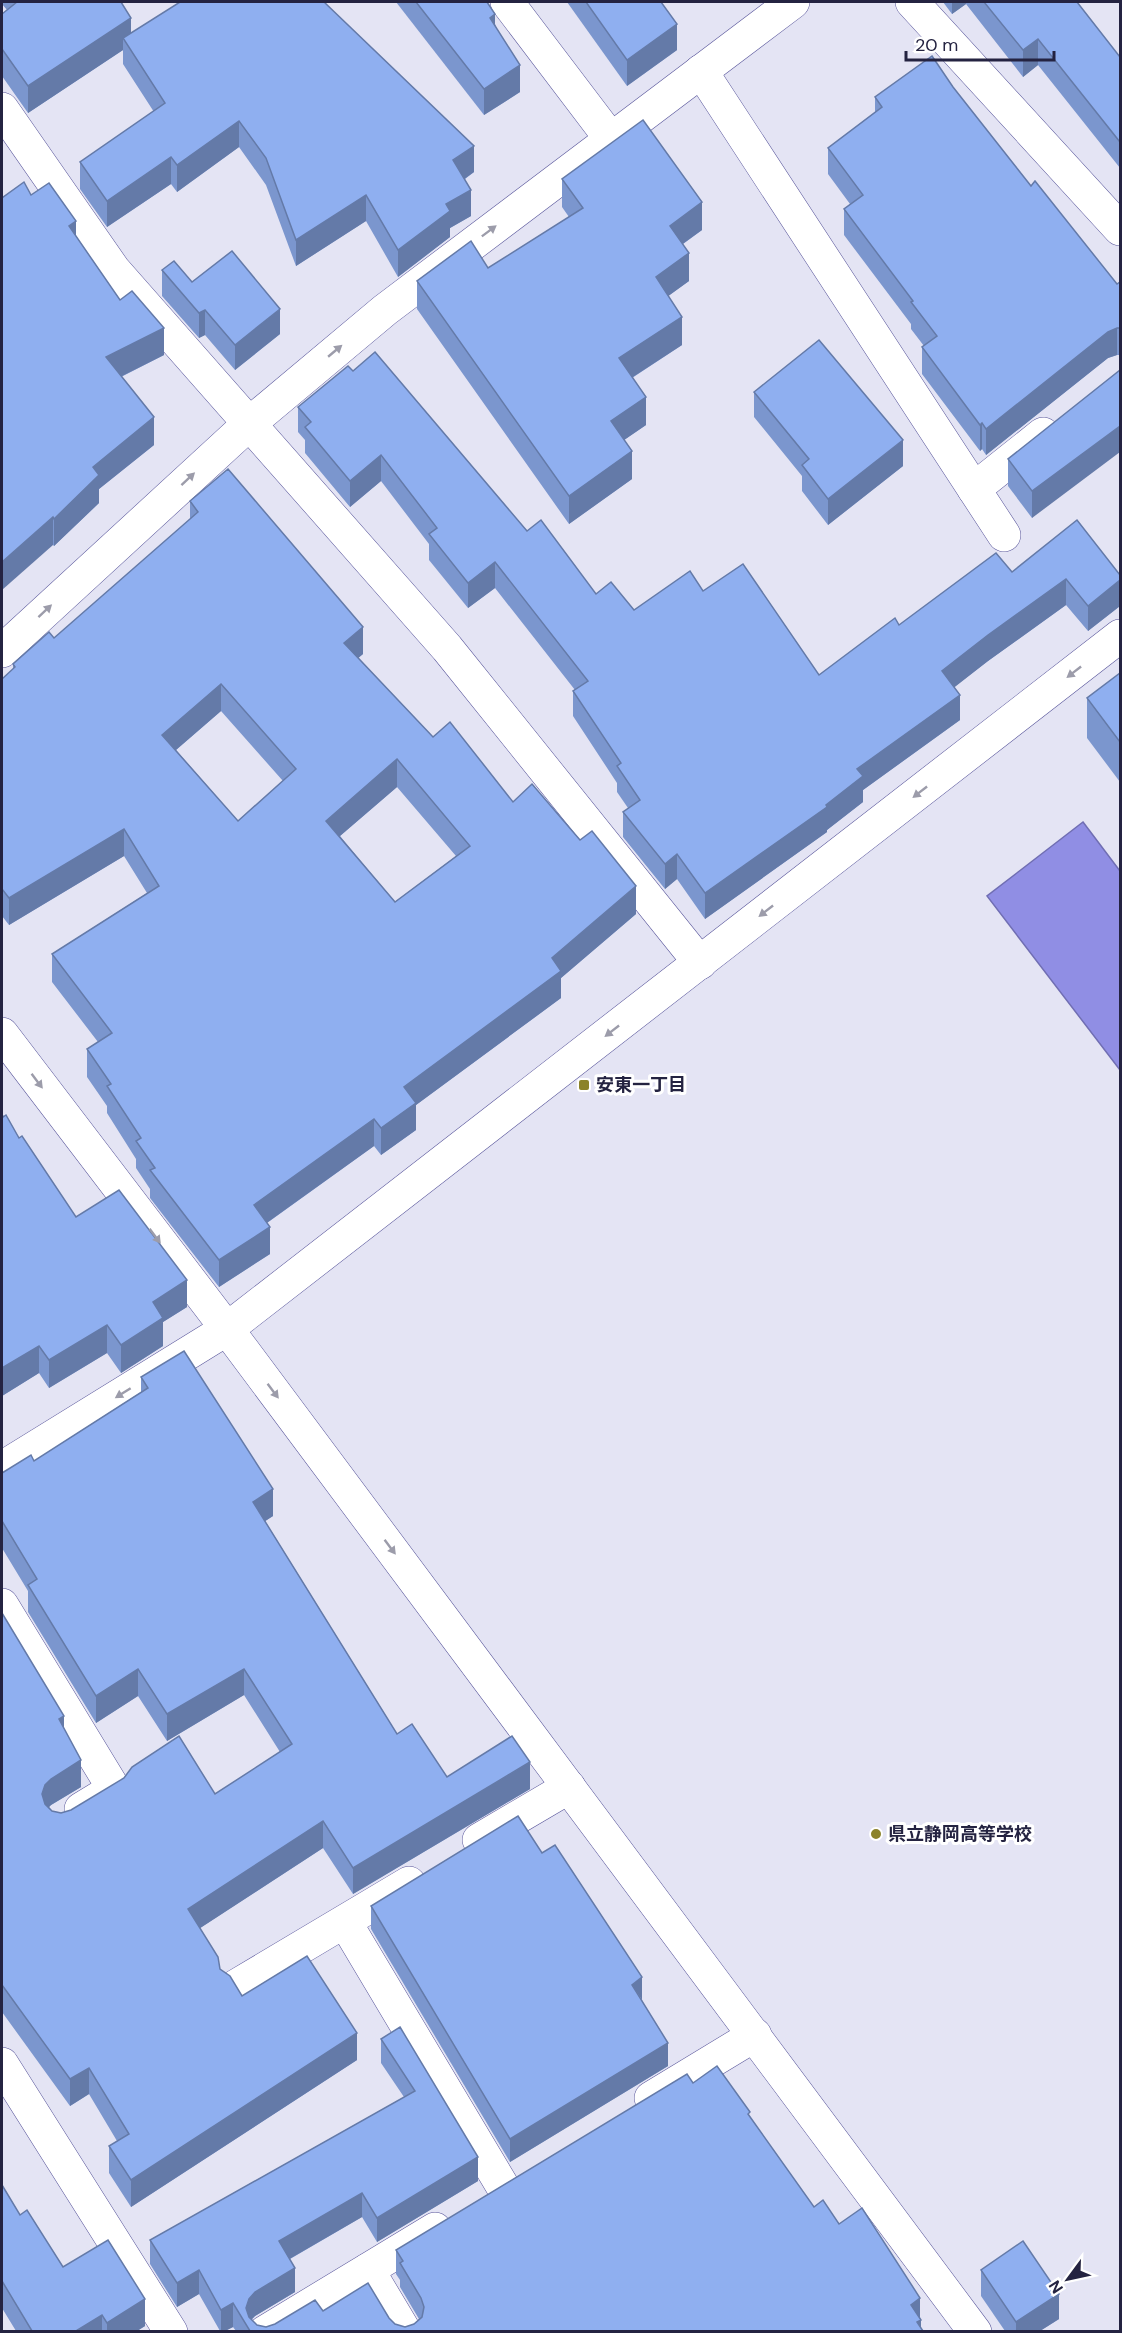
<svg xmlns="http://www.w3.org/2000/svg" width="1122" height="2333" font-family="'DM Sans','Noto Sans JP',sans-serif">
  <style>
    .water { fill: #908ee4; stroke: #706eb3; stroke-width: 1.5 }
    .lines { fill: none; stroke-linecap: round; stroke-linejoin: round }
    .street-casing { stroke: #59569b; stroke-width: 34 }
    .street { stroke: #fff; stroke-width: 33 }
    .wall { fill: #7b96ce; fill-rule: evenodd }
    .shaded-wall { fill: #647aa8 }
    .building { fill: #8faff0; stroke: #647aa8; stroke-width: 1.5; fill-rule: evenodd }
    .oneway { fill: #9c9caa }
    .poi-dot { fill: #8b822a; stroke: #fff; stroke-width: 2 }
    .labels { text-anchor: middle; stroke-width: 6; stroke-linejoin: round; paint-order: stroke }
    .poi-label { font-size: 18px; font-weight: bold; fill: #242341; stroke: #fff; text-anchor: start }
  </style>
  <rect width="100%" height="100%" fill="#e4e4f4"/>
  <path class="water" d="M1083,822l37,49v199l-133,-174z"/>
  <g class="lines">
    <defs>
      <g id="street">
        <path d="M507,2l104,137"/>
        <path d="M912,2l208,227"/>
        <path d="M701,71l303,464"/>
        <path d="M2,109l112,161 333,378 253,315"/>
        <path d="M974,489l69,-55"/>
        <path d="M2,651l248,-228 135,-113 408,-308"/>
        <path d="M2,1034l225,295 748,1003"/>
        <path d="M2,1468l225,-139 893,-693"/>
        <path d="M2,1605l112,184 -33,20"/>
        <path d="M479,1840l90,-53"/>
        <path d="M345,1922l158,265"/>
        <path d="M236,1986l173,-103"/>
        <path d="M2,2064l169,268"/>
        <path d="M651,2098l104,-63"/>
        <path d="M368,2270l37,62"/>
        <path d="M265,2332l170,-103"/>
      </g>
    </defs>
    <use href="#street" class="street-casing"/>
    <use href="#street" class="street"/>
  </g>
  <g class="wall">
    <path d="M2,2h119l10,30 343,140 -9,7 6,37 -21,12v9l-52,40 -32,-56 -70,45 -30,-81 -27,-38 -62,45 -6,-8 -64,43 -27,-38v-27l74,-50 -31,-48v-14l-95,63 -26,-37v-62l5,-4 -5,-6z"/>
    <path d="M396,2h91l33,90 -36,23z"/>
    <path d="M567,2h94l16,48 -50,36z"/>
    <path d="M943,2h134l43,55v111l-82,-103 -15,12 -57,-73 -14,10z"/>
    <path d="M953,87l78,99 86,98 3,-2v73h-3l-9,3 -122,97 -4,-6 -2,2 -58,-77v-27l2,-1 -13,-17v-5l-67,-89v-26l6,-5 -22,-30v-26l47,-36v-15z"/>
    <path d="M562,179l140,51 -19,14 6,37 -21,15 14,49 -50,33 14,47 -22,15 8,39 -63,45 -152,-215v-28l71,-13 81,-51 -7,-10z"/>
    <path d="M31,195l45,41 44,64 44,55 -43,22 33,68 -55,44v14l-45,43 -1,-1z"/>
    <path d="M162,270l30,12 88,52 -45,36 -30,-35 -6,3 -37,-42z"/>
    <path d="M1120,370l-88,148 -24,-32v-27z"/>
    <path d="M353,371l243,223 38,16 69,-19 116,84 80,-50 113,-53 108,3v31l-32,25 -22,-26 -78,56 -34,26 6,33 -97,70v12l-36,28v2l-122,87 -28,-40 -12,10 -42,-52v-25l5,-4 -11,-16v-9l-44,-67v-25l2,-1 -80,-102 -27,20 -39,-48v-16l-48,-63 -31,26 -45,-54v-13l-7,-8v-25z"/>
    <path d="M754,392l149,74 -75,59 -26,-34v-15l-48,-59z"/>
    <path d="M190,501l173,153 -5,4 75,79 80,65 123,112 -75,64v20l-145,107v25l-35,25 -7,-9 -107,77 3,31 -51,33 -69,-89v-9l-14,-21v-9l-29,-46v-7l-20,-29v-28l11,-7 -46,-60v-28l95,-61 -23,-37 -115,69 -7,-9v-237l11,-10v-5l41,-26 136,-119zM221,711l62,70 -45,40 -62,-71zM397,787l59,69 -61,46 -55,-66z"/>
    <path d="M1120,673v109l-33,-44v-40z"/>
    <path d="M2,1114l17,24 57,79 111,90 -24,15v24l-42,27 -14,-20 -58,35 -10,-15 -37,23z"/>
    <path d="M141,1377l132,139 -8,5 132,213 50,43 83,12 -177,105 -30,-46 -123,80 20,41 22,27 115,64 -226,147 -22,-34v-27l8,-5 -28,-47 -19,12 -68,-94v-399l62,116 17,58 -30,18 -2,2 3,4 9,2 154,-19 65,-42 -36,-57 -77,46 -29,-45 -42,27 -68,-111v-21l-26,-43v-75l32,-12 107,-69z"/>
    <path d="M542,1853l100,147 26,66 -158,96 -139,-233v-23z"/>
    <path d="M381,2039l97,142 -101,61 -15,-25 -72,42 5,33 -40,24 -4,4 6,5 9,2 57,-16 66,7 6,6 10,3 9,-3 5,-5 -19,-32v-7l-4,-6v-24l297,-167 57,34 64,90 25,17 81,94 1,10 2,3h-687l-3,-4 -8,4h-5l-21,-37 -22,13 -27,-43v-24l254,-143 -23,-34z"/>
    <path d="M2,2185l18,30 43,52 82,59 -8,5h-121l-14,-23z"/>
    <path d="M981,2270l78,49 -19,12h-35l-24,-35z"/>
  </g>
  <g class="shaded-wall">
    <path d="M952,2h14v2l-14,10z"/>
    <path d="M495,14v27l-5,-23z"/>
    <path d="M131,18v26l-8,-6v12l-95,63v-27z"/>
    <path d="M677,24v26l-50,36v-26z"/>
    <path d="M1038,39v26l-15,12v-27z"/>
    <path d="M520,65v27l-36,23v-26z"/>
    <path d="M239,121v26l-62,45v-27z"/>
    <path d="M474,146v26l-21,15v-27z"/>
    <path d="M171,157v27l-64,43v-26z"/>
    <path d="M471,190v26l-21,12v9l-52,40v-27l48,-46z"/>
    <path d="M366,195v26l-70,45v-26z"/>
    <path d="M702,202v28l-32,23v-27z"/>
    <path d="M76,221v27l-7,-22z"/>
    <path d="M689,253v28l-33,24v-28z"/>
    <path d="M280,309v25l-45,36v-25z"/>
    <path d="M205,310v25l-6,3v-25z"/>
    <path d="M682,317v28l-63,41v-28z"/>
    <path d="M164,328v27l-58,29v-27z"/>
    <path d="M1117,328v27l-9,3 -122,97v-26l122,-97z"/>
    <path d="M646,397v28l-35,24v-28z"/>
    <path d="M154,417v28l-55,44v14l-45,43v-27l39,-52z"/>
    <path d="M982,423v26l-2,2v-26z"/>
    <path d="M1120,426v26l-88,66v-27z"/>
    <path d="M903,440v26l-75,59v-26z"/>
    <path d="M632,451v28l-63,45v-28z"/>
    <path d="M381,455v26l-31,26v-26z"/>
    <path d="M53,517v28l-51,45v-28z"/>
    <path d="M495,562v26l-27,20v-25z"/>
    <path d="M1066,579v26l-78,56 -46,36v-26l46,-36z"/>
    <path d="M1120,580v26l-32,25v-25z"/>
    <path d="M363,627v27l-19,16v-27z"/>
    <path d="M221,684v27l-59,51v-27z"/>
    <path d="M960,695v25l-97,70v12l-36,28v2l-122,87v-26l121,-88 31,-36z"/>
    <path d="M397,759v28l-71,61v-27z"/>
    <path d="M124,829v27l-115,69v-27z"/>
    <path d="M677,854v25l-12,10v-25z"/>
    <path d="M636,886v28l-75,64v20l-145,107v25l-35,25v-27l23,-41 148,-129z"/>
    <path d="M374,1119v27l-120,86v-27z"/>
    <path d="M270,1227v27l-51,33v-27z"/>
    <path d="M187,1280v27l-24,15v24l-42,27v-28l32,-43z"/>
    <path d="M107,1325v28l-58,35v-28z"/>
    <path d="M39,1346v27l-37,23v-28z"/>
    <path d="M273,1489v27l-20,13v-27z"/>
    <path d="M138,1669v27l-42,27v-27z"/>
    <path d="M244,1669v26l-77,46v-27z"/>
    <path d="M64,1716v27l-5,-24z"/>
    <path d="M81,1760v27l-30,18 -6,6 -3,-17 3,-9 6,-6z"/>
    <path d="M530,1762v27l-177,105v-26z"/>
    <path d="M323,1821v27l-135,88v-27z"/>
    <path d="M642,1977v23l-10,-15z"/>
    <path d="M357,2033v27l-226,147v-27z"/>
    <path d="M668,2043v23l-158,96v-23z"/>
    <path d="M89,2068v26l-19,12v-27z"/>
    <path d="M478,2157v24l-101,61v-24z"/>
    <path d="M362,2193v24l-83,48v-24z"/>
    <path d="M295,2268v24l-40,24 -6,6 -3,-14 3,-9 6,-7z"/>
    <path d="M199,2270v24l-22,13v-24z"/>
    <path d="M1059,2294v25l-19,12h-24v-9z"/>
    <path d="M920,2298v22h1v11l-10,-26z"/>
    <path d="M145,2299v27l-8,5h-30v-8z"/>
    <path d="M233,2303v24l-8,4h-4v-21z"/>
    <path d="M102,2315v16h-26z"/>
  </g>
  <g class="building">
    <path d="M17,2h104l10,16 -103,68 -26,-37v-35z"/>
    <path d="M180,2h144l150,144 -21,14 18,30 -25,14 4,7 -52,39 -32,-55 -70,45 -30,-82 -27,-37 -62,44 -6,-8 -64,44 -27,-39 85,-59 -42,-65z"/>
    <path d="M416,2h71l8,12 -5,4 30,47 -36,24z"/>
    <path d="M586,2h75l16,22 -50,36z"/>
    <path d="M984,2h93l43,55v85l-82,-103 -15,11z"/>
    <path d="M932,56l21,31 78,99 4,-5 82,103 3,-2v46h-3l-9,4 -122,97 -4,-6 -2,2 -58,-78 15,-11 -26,-34 2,-1 -69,-92 19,-14 -35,-47 54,-41 -7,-10z"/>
    <path d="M643,120l59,82 -32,24 19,27 -33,24 26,40 -63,41 27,39 -35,24 21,30 -63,45 -152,-215 54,-40 17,27 95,-60 -21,-29z"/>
    <path d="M24,182l7,13 18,-12 27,38 -7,5 51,74 12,-9 32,37 -58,29 48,60 -61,50 6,8 -45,44 -1,-2 -51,45v-364z"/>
    <path d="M232,251l48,58 -45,36 -30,-35 -6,3 -37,-43 12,-9 18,21z"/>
    <path d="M819,340l84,100 -75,59 -26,-34 7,-6 -55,-67z"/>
    <path d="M375,352l152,179 14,-11 55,74 15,-12 23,28 56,-39 13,20 40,-27 76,111 76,-57 4,7 97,-72 16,19 65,-52 43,55v5l-32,26 -22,-27 -78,56 -46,36 18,24 -103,74 6,7 -37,29 1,2 -122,86 -28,-39 -12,10 -42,-52 17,-12 -23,-34 4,-3 -48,-72 15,-10 -93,-119 -27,21 -39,-49 8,-6 -56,-73 -31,26 -45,-54 6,-5 -13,-15 50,-41 5,5z"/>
    <path d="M1120,370v56l-88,65 -24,-32z"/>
    <path d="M228,469l135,158 -19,16 89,94 17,-15 63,80 19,-18 48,56 12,-9 44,55 -84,72 9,13 -157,116 12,16 -35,25 -7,-9 -120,86 16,22 -51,33 -69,-90 5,-2 -19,-27 5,-3 -34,-52 4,-2 -24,-35 25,-16 -60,-79 107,-68 -35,-57 -115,69 -7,-9v-210l13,-12 -2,-3 36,-32 5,6 144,-126 -8,-11zM221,684l75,85 -58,52 -76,-86zM397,759l73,87 -75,56 -69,-81z"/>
    <path d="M1120,673v69l-33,-44z"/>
    <path d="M2,1114l1,3 3,-2 13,23 3,-2 54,81 43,-27 68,90 -34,22 10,16 -42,27 -14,-20 -58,35 -10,-14 -37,22z"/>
    <path d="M184,1351l89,138 -20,13 144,232 15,-10 35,53 65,-41 18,26 -177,106 -30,-47 -135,88 30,48 2,12 10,7 12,20 65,-40 50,77 -226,147 -22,-34 20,-12 -40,-66 -19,11 -68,-94v-372l62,103 -5,3 22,41 -30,19 -6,6 -3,9 3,10 7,7 9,2 10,-3 53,-32 8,-11 47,-31 36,58 77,-50 -48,-75 -77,45 -29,-45 -42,27 -68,-111 9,-6 -35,-58v-48l29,-18 3,6 114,-73 -7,-11z"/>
    <path d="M518,1816l24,37 13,-8 87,132 -10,8 36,58 -158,96 -139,-233z"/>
    <path d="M400,2027l78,130 -101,61 -15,-25 -83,48 16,27 -40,24 -6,7 -3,9 3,9 8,8 9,2 9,-3 40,-24 8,11 45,-28 21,35 6,6 10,3 9,-3 8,-7 2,-10 -3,-9 -21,-35 3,-2 -7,-11 291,-176 6,9 24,-17 33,46 -2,2 66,93 9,-7 16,24 23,-16 58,90 -9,7 10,15 -4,2 6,9h-673l-17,-28 -12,7 -22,-40 -22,13 -27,-43 265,-149 -34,-52z"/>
    <path d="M2,2185l18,30 7,-5 36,57 45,-27 37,59 -38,24 -5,-8 -26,16h-44l-30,-50z"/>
    <path d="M1023,2241l36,53 -43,28 -35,-52z"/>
  </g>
  <defs><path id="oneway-solid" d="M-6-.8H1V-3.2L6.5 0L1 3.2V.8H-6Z" transform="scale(1.5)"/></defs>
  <g class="oneway">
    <use href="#oneway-solid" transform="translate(489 231) rotate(-37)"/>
    <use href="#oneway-solid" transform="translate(335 351) rotate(-40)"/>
    <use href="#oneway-solid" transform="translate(188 479) rotate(-43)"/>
    <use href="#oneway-solid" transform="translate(45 611) rotate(-43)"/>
    <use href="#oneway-solid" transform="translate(1074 672) rotate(142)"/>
    <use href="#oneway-solid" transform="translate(920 792) rotate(142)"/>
    <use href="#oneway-solid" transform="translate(766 911) rotate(142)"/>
    <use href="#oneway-solid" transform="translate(612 1031) rotate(142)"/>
    <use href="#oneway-solid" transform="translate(37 1081) rotate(53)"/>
    <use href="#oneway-solid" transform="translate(155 1236) rotate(53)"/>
    <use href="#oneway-solid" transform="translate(273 1391) rotate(53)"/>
    <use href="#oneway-solid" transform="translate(123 1393) rotate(148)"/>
    <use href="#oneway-solid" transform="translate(390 1547) rotate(53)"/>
  </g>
  <g class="poi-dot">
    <rect x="578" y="1079" width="12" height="12" rx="3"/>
    <circle cx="876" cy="1834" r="6"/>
  </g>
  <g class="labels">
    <g class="poi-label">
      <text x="596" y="1091">安東一丁目</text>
      <text x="888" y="1840">県立静岡高等学校</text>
    </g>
  </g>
  <rect width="1122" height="2333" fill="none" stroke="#242341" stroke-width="6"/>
  <g transform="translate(1068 2279) rotate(237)" stroke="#ffffff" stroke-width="4.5" paint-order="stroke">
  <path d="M0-4.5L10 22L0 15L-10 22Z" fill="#242341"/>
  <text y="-9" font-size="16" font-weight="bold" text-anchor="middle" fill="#242341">N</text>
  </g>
  <path d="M906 51v9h148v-9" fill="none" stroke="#242341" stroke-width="3"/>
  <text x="915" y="51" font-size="18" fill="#242341" stroke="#ffffff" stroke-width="4.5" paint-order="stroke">20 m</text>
</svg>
